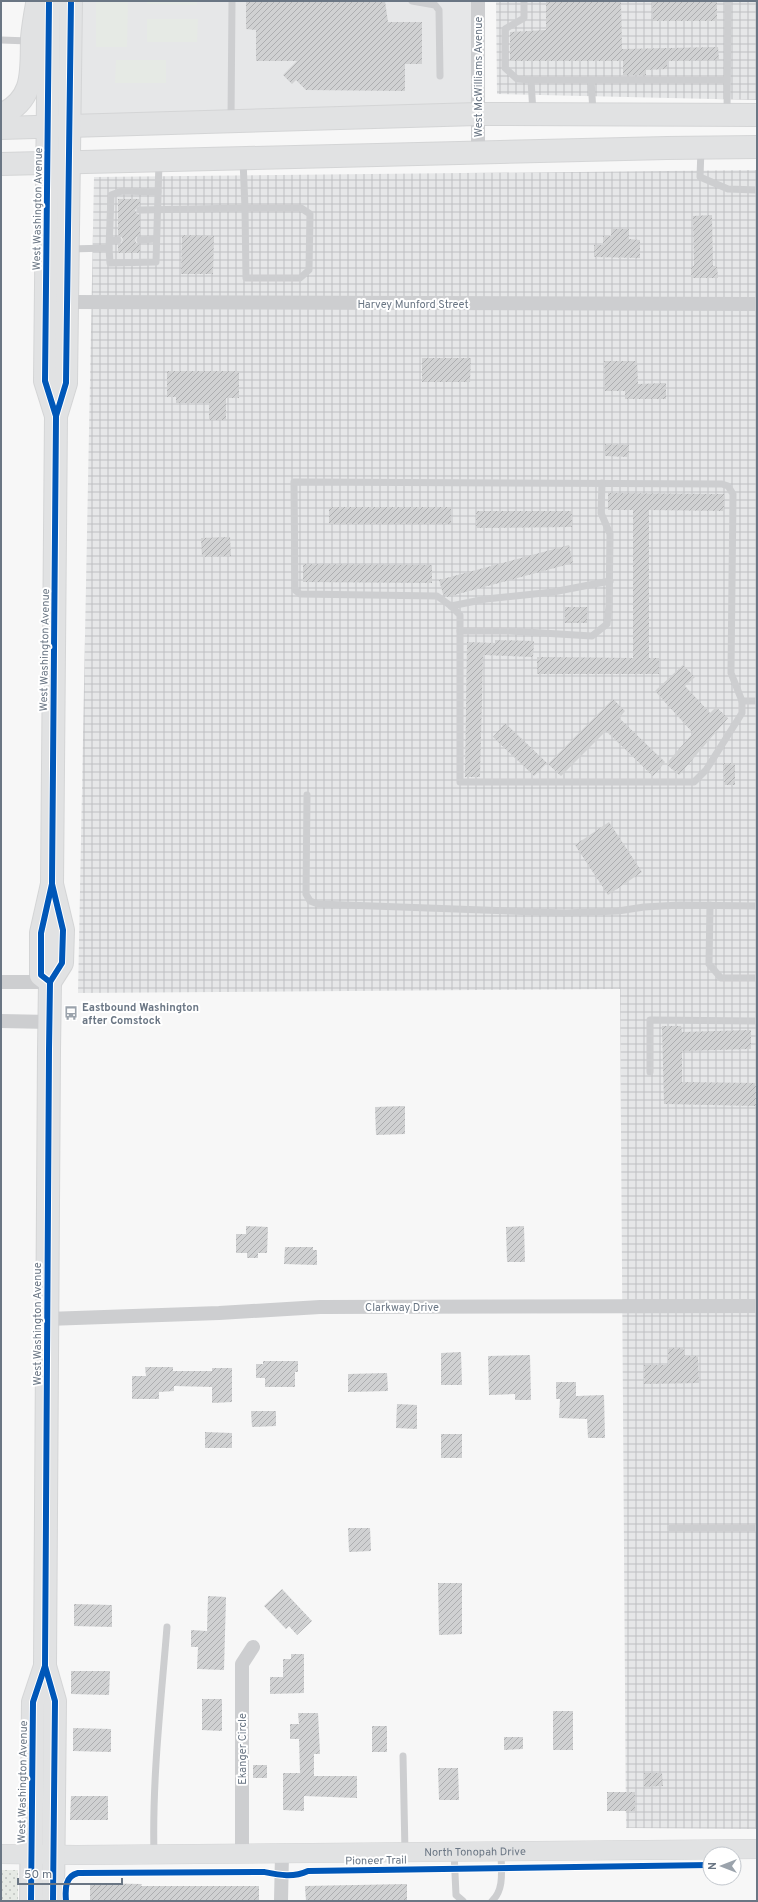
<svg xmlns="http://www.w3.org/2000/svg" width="758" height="1902" font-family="Overpass,sans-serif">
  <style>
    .built { fill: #e6e7e8 }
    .industrial { fill: url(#industrial-grid) }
    .grass { fill: url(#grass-dots) }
    .garden { fill: #e6eae5 }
    .building { fill: url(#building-hatch) }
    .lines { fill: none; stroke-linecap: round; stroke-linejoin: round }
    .secondary-casing { stroke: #d3d4d5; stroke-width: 20 }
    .primary-casing { stroke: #d4d5d6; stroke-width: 24 }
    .lane { stroke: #cdced0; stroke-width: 7 }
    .street { stroke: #cdced0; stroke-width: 14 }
    .secondary { stroke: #e1e2e3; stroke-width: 19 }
    .primary { stroke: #e1e2e3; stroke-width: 22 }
    .cycleway-casing { stroke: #fff; stroke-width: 8 }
    .cycleway { stroke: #0057b8; stroke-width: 6 }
    .labels { text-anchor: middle; stroke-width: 4; stroke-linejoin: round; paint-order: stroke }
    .street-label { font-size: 11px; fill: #6a7684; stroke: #fff }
    .poi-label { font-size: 11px; font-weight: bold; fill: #6a7684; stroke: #fff; text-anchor: start }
  </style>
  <defs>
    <pattern id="industrial-grid" width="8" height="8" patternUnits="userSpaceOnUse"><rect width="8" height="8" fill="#e6e7e8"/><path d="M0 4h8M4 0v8" fill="none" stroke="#bec0c2"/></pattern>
    <pattern id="grass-dots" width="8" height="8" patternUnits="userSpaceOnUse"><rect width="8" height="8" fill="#e6eae5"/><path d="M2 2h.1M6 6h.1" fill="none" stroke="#bec2bf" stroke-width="1.8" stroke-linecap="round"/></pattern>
    <pattern id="building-hatch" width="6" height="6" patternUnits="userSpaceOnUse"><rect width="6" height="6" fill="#d0d1d2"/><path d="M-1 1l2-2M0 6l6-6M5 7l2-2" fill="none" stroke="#adaeb0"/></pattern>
  </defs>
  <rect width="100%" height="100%" fill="#f7f7f7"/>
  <path class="built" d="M71,1h406l1,113 -407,12z"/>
  <g class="industrial">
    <path d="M496,1h261v99l-260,-6z"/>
    <path d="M757,170v1659l-131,-1 -6,-839 -542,4 16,-816z"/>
  </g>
  <rect class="grass" x="1" y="1870" width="17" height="31"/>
  <g class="garden">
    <path d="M96,1h32l-1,46h-31z"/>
    <path d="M147,1h50v4l-50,-1z"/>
    <path d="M147,19h51l-1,23h-50z"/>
    <path d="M116,60h50v23h-51z"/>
  </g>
  <g class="building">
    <path d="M246,1h139l3,21h34v42h-17v27l-99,-1 -10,-10 -4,4 -9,-9 14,-14h-41v-31l-10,-1z"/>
    <path d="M546,1h75l1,48 96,-2 1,13 -52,1v8l-21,1v5h-23v-14h-113v-29l36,-2z"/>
    <path d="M652,1h65v20h-64z"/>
    <path d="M118,199h22v6l-5,5 1,3 4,2v20l-3,1 -2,4 1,3 4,2v8h-22v-8l3,-1 2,-4 -1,-3 -4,-2z"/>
    <path d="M712,215l1,51h4l1,12h-27v-12h3l-1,-50z"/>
    <path d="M611,229h18v10l11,1v18l-46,-1v-12h9v-9h8z"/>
    <path d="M182,235l32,1 -1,38h-32z"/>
    <path d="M422,358h49l-1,24h-48z"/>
    <path d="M604,361h33l1,23 28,-1v16h-41v-8h-20z"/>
    <path d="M167,371h72v27h-13v22h-17v-17h-33v-6h-9z"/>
    <path d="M605,444l24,1v12l-24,-1z"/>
    <path d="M608,493l116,1v17l-75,-1v148h10v16h-122v-17l96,1v-148h-25z"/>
    <rect x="329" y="507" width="122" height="17"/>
    <path d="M476,511h96v16l-96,1z"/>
    <path d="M230,537l1,19 -29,1 -1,-19z"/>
    <path d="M569,545l4,18 -126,34 -4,-3 -4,-14z"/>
    <path d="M303,564l129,1v18l-129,-1z"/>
    <rect x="565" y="607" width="22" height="16"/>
    <path d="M495,640l39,1 -1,16 -50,-2 -3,122h-15l2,-135 28,1z"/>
    <path d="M683,665l12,12 -10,9 25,27 6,-6 12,11 -49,57 -13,-11 27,-31 -38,-42z"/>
    <path d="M613,699l12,12 -6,7 46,44 -12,14 -47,-45 -45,45 -13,-12z"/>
    <path d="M505,723l42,40 -13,13 -41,-39z"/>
    <path d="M723,763h12v22h-11z"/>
    <path d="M609,822l33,50 -34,23 -33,-50z"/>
    <path d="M662,1026h19l1,6 69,-2v19l-69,2v31l75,1v23l-93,-2z"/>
    <path d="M405,1106v28l-29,1 -1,-28z"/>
    <path d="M246,1226l22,1 -1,26h-9v5h-11v-5h-11v-19h10z"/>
    <path d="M524,1226l1,36h-18l-1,-35z"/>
    <path d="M285,1247h28v3h4v15l-33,-1z"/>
    <path d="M668,1348h16l1,8h13l1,27 -55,1v-19h24z"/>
    <path d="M461,1352l1,33h-21v-32z"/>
    <path d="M530,1355l1,45h-16v-6l-26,1 -1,-39z"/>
    <path d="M263,1361h35v11h-3v15h-30v-9h-9v-14h7z"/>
    <path d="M145,1367h28v4h39v-3h20v34l-20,1v-16l-38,-1v5l-15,1v7h-27v-23h14z"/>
    <path d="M387,1373l1,18 -40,1v-18z"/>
    <path d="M556,1382h20v14l28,-1 1,43h-17l-1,-19 -28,-1 1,-19h-4z"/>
    <path d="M397,1404l20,1v24l-21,-1z"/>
    <path d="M251,1411h25v15l-24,1z"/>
    <path d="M205,1432l27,1v15h-27z"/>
    <rect x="441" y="1434" width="21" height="24"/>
    <path d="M348,1528h22l1,23 -22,1z"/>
    <path d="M438,1583h24v51l-23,1z"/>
    <path d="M282,1589l30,32 -15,14 -8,-9 -3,3 -22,-23z"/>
    <path d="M208,1596l18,1 -2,73 -27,-1 1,-22h-7v-17l16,1z"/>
    <path d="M74,1604l38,1v22l-38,-1z"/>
    <path d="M291,1654h13v39l-34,1v-17h13v-18h8z"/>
    <path d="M71,1671h39l-1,24 -38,-1z"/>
    <path d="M202,1699h20v32l-20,-1z"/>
    <rect x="553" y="1711" width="20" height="39"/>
    <path d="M298,1713h20l2,41h-6v22h43v22l-53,-2v15l-21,-1v-37h17l-1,-34h-9v-15h9z"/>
    <rect x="372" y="1726" width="15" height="26"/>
    <path d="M73,1728l38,1v23l-38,-1z"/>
    <path d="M504,1737h19v12l-19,1z"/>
    <rect x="253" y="1765" width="14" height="13"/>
    <path d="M438,1768h20l1,32h-20z"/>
    <path d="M644,1773h18l1,13 -19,1z"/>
    <rect x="607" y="1792" width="28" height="19"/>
    <path d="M71,1796h37v24h-38z"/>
    <path d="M90,1883l52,1 -1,2h118v15h-169z"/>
    <path d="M407,1884v17h-101l-1,-15z"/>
  </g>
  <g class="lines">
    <defs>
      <g id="secondary">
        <path id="s1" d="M1,1854l76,1 680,-6"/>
      </g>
      <g id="primary">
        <path d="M49,1l-4,380 11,35"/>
        <path d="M1,115c35,-16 30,-45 31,-77 1,-11 3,-23 5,-34"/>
        <path d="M1,128l477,-14 279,1"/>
        <path d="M1,164l666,-16 90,-1"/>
        <path d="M52,884l11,46 -1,33 -12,19 -1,68 -4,616 10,35 -2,200"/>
        <path d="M50,982l-9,-7v-42l11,-49 4,-468 10,-33 5,-382"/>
        <path d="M31,1901l2,-199 12,-36"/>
      </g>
    </defs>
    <use href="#secondary" class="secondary-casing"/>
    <use href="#primary" class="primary-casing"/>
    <g class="lane">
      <path d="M412,1l23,4 4,5 1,66"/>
      <path d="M524,1v17l-19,11v39l12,11 14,1 2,33"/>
      <path d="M1,40l28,1"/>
      <path d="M531,80h60l2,32"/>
      <path d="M591,80h136"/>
      <path d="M727,113l1,-112"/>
      <path d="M231,119l1,-118"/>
      <path d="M701,149l-1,28 28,12 29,1"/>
      <path d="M245,208h56l9,6 -1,56 -9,8h-54z"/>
      <path d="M140,210l105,-2 -2,-48"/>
      <path d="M140,240l16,-1"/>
      <path d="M110,241l8,-1"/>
      <path d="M109,248l1,15 46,-1 3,-100"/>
      <path d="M69,249l40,-1 2,-53 11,-4 36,1"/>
      <path d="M294,482l428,2 6,2 5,8 -2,179 11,28v12l-36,57 -12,12h-234v-167l-9,-9 -14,-10 -137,-2 -5,-4z"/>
      <path d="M451,606l35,-7 67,-7 57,-11"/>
      <path d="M460,631h49l83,5 15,-12 2,-18 1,-72 -9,-21 1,-30"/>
      <path d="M742,701h15"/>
      <path d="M307,795l-1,99 4,7 8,3 247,9 53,-2 26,-4 36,-2 77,1"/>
      <path d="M710,905l-1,59 12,14h36"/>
      <path d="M650,1072v-52l107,1"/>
      <path d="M671,1528h86"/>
      <path d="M403,1756l2,96"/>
      <path d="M454,1852l2,43 7,6"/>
      <path d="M154,1854c-2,-75 7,-152 13,-227"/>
      <path d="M492,1901c13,-12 9,-32 9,-49"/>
    </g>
    <g class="street">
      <path d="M478,1v151"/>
      <path d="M68,302l689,2"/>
      <path d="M1,982h49"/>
      <path d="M1,1021l49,1"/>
      <path d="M47,1319l172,-6 101,-6 437,-1"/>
      <path d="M242,1854v-190l11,-17"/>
      <path d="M281,1901l1,-47"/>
    </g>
    <use href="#secondary" class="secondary"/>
    <use href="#primary" class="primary"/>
    <defs>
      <g id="cycleway">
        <path d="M49,1l-4,380 11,35"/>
        <path d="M52,884l11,46 -1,33 -12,19 -1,68 -4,616 10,35 -2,200"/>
        <path d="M50,982l-9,-7v-42l11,-49 4,-468 10,-33 5,-382"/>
        <path d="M31,1901l2,-199 12,-36"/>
        <path d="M66,1901c-1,-12 -1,-25 12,-28l186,-1c15,3 29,6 44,-1l402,-6"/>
      </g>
    </defs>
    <use href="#cycleway" class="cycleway-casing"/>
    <use href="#cycleway" class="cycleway"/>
  </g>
  <defs>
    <symbol id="bus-bare" viewBox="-9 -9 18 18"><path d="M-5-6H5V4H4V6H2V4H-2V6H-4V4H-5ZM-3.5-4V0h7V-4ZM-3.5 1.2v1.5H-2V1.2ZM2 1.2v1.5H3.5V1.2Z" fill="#9ba3ac" stroke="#fff" stroke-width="2.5" paint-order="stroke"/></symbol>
  </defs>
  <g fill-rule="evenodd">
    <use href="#bus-bare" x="61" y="1003" width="20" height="20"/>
  </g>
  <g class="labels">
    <g class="street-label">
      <text transform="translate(478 77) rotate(-90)" y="4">West McWilliams Avenue</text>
      <text transform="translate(37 209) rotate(-89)" y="4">West Washington Avenue</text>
      <text x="413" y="308">Harvey Munford Street</text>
      <text transform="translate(44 650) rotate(-89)" y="4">West Washington Avenue</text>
      <text x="402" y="1311">Clarkway Drive</text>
      <text transform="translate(37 1324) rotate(-90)" y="4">West Washington Avenue</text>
      <text transform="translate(242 1749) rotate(-90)" y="4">Ekanger Circle</text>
      <text transform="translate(22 1782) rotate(-89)" y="4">West Washington Avenue</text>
      <text dy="4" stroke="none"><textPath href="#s1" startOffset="474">North Tonopah Drive</textPath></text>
      <text transform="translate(376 1860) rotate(-1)" y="4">Pioneer Trail</text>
    </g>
    <g class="poi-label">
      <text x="82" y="1011">Eastbound Washington<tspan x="82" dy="13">after Comstock</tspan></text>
    </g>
  </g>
  <rect width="758" height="1902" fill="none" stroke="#6a7684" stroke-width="4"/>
  <g transform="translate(722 1866) rotate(270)"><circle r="19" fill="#ffffff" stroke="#c3c8ce"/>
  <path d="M0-3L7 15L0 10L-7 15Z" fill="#9ba3ac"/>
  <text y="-6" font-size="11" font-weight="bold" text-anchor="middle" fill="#6a7684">N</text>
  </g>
  <path d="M18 1878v6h104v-6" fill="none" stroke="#6a7684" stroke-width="2"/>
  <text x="24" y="1878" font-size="12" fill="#6a7684" stroke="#ffffff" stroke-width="3" paint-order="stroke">50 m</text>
</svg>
